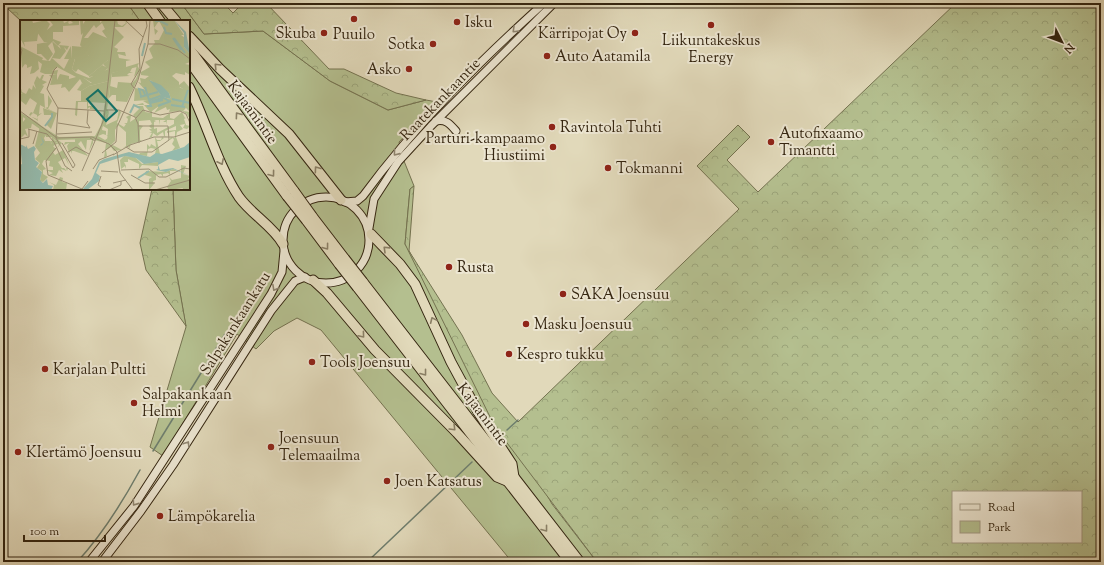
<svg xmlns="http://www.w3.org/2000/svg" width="1104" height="565" font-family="'Sorts Mill Goudy',serif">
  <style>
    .green { fill: #b4bf8f; stroke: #747250 }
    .forest { fill: url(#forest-crowns); stroke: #747250; fill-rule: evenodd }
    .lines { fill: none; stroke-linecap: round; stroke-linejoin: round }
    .stream { stroke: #6e7e6e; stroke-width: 1.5 }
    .secondary-casing { stroke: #342510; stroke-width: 9 }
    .trunk-casing { stroke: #342510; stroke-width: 11 }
    .secondary { stroke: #ece6d2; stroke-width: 7 }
    .trunk { stroke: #e1d9ba; stroke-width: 9 }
    .trunk-bridge-casing { stroke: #342510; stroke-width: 11; stroke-linecap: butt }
    .trunk-bridge { stroke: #e1d9ba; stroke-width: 9 }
    .oneway { stroke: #908671 }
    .oneway2 { stroke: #8a7f65 }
    .poi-dot { fill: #8f2418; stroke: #ece6d2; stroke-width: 1.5 }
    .labels { text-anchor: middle; stroke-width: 4; stroke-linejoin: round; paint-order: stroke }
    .poi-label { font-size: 15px; fill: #342510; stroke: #ece6d2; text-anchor: start }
    .street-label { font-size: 15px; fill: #342510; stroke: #ece6d2 }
    .inset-river { fill: none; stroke: #95baac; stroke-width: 2 }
    .inset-road { fill: none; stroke: #9c9176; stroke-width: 1 }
    .view { fill: #0f766e; fill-opacity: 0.15; stroke: #0f766e; stroke-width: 2 }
    .inset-edge { fill: none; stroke: #342510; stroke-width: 2 }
  </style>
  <defs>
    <pattern id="forest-crowns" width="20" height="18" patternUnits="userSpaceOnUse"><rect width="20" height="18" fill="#b4bf8f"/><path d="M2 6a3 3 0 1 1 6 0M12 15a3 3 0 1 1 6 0" fill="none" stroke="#9ba47a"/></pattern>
  </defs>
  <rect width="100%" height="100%" fill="#e1d9ba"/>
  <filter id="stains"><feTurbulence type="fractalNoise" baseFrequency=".005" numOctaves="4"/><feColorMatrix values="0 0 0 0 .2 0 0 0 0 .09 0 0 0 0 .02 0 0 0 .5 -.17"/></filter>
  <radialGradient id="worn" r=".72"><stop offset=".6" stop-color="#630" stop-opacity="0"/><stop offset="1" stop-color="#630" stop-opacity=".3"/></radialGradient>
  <path class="green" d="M127,3h54l23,31 59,-3 67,50 58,29 38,-10 11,2 -38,40 5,19 10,25 -4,3 -5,55 147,260 45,58h-85l-191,-232 -24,-12 -23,13 -18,18 -19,-15 -74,122 -13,-9 36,-120 -10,-57 -3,-81h16v-168h-49z"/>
  <g class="forest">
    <path d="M3,3h124l13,18h-119l-14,-13 -4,3z"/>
    <path d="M181,3h42l10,10 10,-10h23l63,66h15l52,24 30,7 -38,10 -58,-29 -67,-50 -59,3z"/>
    <path d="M956,3h145v559h-504l-102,-135 -90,-183 5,-55 4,-3 -5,65 53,84 30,58 26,29 221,-213 -42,-43 41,-41 12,12 -23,23 31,32zM953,492h128v50h-128z"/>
    <path d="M152,189h21l3,81 10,56 -40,-56 -6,-27z"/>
  </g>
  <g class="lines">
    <g class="stream">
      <path d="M507,430l11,-10"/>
      <path d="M153,451l72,-117"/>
      <path d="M77,562c25,-27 45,-59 63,-92"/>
      <path d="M367,562l105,-100"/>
    </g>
    <defs>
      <g id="secondary">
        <path d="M436,121c10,-2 14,3 20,10"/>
        <circle cx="326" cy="240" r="43"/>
        <path d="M345,202l12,-1 6,-5c52,-71 116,-134 181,-193"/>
        <path d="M369,228l5,-29 24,-37 33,-36 123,-123"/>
        <path d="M89,562l45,-56 137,-212 11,-22 2,-21"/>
        <path d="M102,562l39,-51 32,-46 98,-154 24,-30 10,-4"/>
      </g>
      <g id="trunk">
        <path d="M147,3l13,18"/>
        <path d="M161,3l15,18"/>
        <path d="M189,36l31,33 69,65 52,66"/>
        <path d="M189,48l105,143"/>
        <path d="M189,61l98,135"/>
        <path d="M189,87c18,36 28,77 50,110 13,18 34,29 44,47"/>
        <path d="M312,216l33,43"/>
        <path d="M306,220l33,44"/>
        <path d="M371,234l29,30 15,20 36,78 27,50 34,52 2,13"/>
        <path d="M313,280l14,13 48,57 82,83 40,44 12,5"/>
        <path d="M363,282l217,280"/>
        <path d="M357,287l213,275"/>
      </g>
    </defs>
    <use href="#secondary" class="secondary-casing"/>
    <use href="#trunk" class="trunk-casing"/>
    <use href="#secondary" class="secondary"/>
    <use href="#trunk" class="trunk"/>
    <defs>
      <g id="trunk-bridge">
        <path d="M294,191l18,25"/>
        <path d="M287,196l19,24"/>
        <path d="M345,259l18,23"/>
        <path d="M339,264l18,23"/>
      </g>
    </defs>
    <use href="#trunk-bridge" class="trunk-bridge-casing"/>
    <use href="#trunk-bridge" class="trunk-bridge"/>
  </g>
  <defs><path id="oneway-chevron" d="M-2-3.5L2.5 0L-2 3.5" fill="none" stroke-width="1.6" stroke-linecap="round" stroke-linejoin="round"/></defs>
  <g class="oneway">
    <use href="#oneway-chevron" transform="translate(515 30) rotate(136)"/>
    <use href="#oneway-chevron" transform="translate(396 153) rotate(129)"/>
    <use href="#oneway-chevron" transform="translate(275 288) rotate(119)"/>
    <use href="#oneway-chevron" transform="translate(187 444) rotate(-58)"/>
    <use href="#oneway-chevron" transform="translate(135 503) rotate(125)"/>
  </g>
  <g class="oneway2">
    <use href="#oneway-chevron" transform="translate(217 66) rotate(-134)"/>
    <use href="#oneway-chevron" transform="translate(238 115) rotate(-126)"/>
    <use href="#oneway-chevron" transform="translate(221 162) rotate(64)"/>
    <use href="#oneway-chevron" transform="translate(317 169) rotate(-126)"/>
    <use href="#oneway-chevron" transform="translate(272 174) rotate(53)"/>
    <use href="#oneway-chevron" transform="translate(326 247) rotate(53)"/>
    <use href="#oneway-chevron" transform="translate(386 249) rotate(-136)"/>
    <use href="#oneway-chevron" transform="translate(433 320) rotate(-114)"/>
    <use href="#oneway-chevron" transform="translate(362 335) rotate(50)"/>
    <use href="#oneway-chevron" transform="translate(424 373) rotate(52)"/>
    <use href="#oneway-chevron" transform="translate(453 428) rotate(45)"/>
    <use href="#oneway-chevron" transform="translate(545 529) rotate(52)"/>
  </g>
  <g class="poi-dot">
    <circle cx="354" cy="19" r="4"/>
    <circle cx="457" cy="22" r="4"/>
    <circle cx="711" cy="25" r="4"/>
    <circle cx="324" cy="33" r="4"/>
    <circle cx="635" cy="33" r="4"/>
    <circle cx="433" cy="44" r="4"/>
    <circle cx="547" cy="56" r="4"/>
    <circle cx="409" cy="69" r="4"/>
    <circle cx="552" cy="127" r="4"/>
    <circle cx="771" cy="142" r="4"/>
    <circle cx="553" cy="147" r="4"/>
    <circle cx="608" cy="168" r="4"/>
    <circle cx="449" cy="267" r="4"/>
    <circle cx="563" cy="294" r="4"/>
    <circle cx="526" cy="324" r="4"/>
    <circle cx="509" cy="354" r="4"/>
    <circle cx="312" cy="362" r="4"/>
    <circle cx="45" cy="369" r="4"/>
    <circle cx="134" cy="403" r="4"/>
    <circle cx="271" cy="447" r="4"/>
    <circle cx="18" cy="452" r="4"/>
    <circle cx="387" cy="481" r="4"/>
    <circle cx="160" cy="516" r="4"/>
  </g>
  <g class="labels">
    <g class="poi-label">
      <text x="465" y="27">Isku</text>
      <text x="316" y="38" text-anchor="end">Skuba</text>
      <text x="627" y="38" text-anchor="end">Kärripojat Oy</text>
      <text x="354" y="39" text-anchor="middle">Puuilo</text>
      <text x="711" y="45" text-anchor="middle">Liikuntakeskus<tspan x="711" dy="17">Energy</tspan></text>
      <text x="425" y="49" text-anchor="end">Sotka</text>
      <text x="555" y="61">Auto Aatamila</text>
      <text x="401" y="74" text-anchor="end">Asko</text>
      <text x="560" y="132">Ravintola Tuhti</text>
      <text x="779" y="138">Autofixaamo<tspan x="779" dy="17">Timantti</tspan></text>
      <text x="545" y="143" text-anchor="end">Parturi-kampaamo<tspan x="545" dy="17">Hiustiimi</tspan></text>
      <text x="616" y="173">Tokmanni</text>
      <text x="457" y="272">Rusta</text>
      <text x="571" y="299">SAKA Joensuu</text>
      <text x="534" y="329">Masku Joensuu</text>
      <text x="517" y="359">Kespro tukku</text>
      <text x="320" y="367">Tools Joensuu</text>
      <text x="53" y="374">Karjalan Pultti</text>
      <text x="142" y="399">Salpakankaan<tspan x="142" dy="17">Helmi</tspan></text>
      <text x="279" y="443">Joensuun<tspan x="279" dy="17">Telemaailma</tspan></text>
      <text x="26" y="457">KIertämö Joensuu</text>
      <text x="395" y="486">Joen Katsatus</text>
      <text x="168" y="521">Lämpökarelia</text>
    </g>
    <g class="street-label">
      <text transform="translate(440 99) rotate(-46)" y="5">Raatekankaantie</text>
      <text transform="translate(253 112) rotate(54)" y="5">Kajaanintie</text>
      <text transform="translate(235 323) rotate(-58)" y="5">Salpakankaankatu</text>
      <text transform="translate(483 414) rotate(53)" y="5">Kajaanintie</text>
    </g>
  </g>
  <g transform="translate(20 20)">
    <rect width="170" height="170" fill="#e1d9ba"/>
    <path d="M19,8h5v4h9v7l8,3 -3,4 -5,-5 -5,5 5,8 -5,7 -7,-7h-4v-10l11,-2h-4l-7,-10zM119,43l-2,4 -25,6 -5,36 2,3 -5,5 -2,13 4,1v4h2l1,1 -6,-2 -5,2 7,4 3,-2 -1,4 15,8 -8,1 -3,-4 -5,3 1,6 -3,2 2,-15 -16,-4 -32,1 4,3 -5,5 2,-3 -2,-3h-3v4l-4,-5h6l-2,-2 -34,-24 1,-2 38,24 36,-1 6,-11 8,-44 -20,5 -8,5 -4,-1 6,-7h9l-8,-5h5l19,-9 -5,-5 6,4 17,-1zM23,88l14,5 -6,16 -5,-5 6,-9h-8z" fill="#b4bf8f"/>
    <path d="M0,0h12l1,3 13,-3 4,4 -3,6 6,-5 -3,-4 4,-1h9l1,3 6,-3 -2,2 1,2 4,-1 -2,-2 8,-1v5l-16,1v6h-19v-4h-5l-2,13 -13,1 1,5 -5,-9zM60,0h3v4l3,-4h14v3l3,-3h14l1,4 4,2 4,-3 -2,-3 3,3 -4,4h-9l10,10 -10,10 4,2 -1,3h8l1,4 -8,-2 1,4 12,2 -5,1v6l-14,5 -9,-8 5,-4 -19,-4 -3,-3 -6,-8 3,-12 -2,2zM82,3l3,6 -3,2 5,7 -14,-6 -5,6h-4l10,-13 2,3zM133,0h21l10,15h-3l4,3 -1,9 6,7v8l-5,2 5,1v10l-5,-3v3l-9,-2 -4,3 7,6v3l5,-4 6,7 -1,23 -3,-3 -3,3 7,1v4l-2,1 -1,-3 -5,-3 -13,1 1,-3 -3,1 -1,-3 -12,6 5,-7 -7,5v6l11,1 7,-5v5l4,1 8,-7 3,6 3,-1 -4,2 2,6 4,1 -3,3 -4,-1 2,-4 -5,1 3,4 -6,3 -1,5 4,11 -8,3 3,-4 -3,-3 2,-4 -1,-2 -5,3 3,-4 4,1v-7l-8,2v-2l9,-1v-4l-11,5v5l3,1 -9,-1h5l-1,-4 -6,4 -4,-3 -1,4 -3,1 3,-5 -3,-1h3l-3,-3h3l-3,-3 3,-2 -2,-4 -11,1v4l4,1 -3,4v10l2,1 -11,3 -2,5 -1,-3 -5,2 3,-2v-14l-8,-7 -3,5v11l-4,4 -4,-3 1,-13 -5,-3 -2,3 3,-12 5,-5 -3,13 11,-5 2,-10 2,2 -4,11 7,4 2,-3 -2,-1h3l1,-4 -2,-2 4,-2 -2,-2 3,2 -1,7 6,-4 -3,-3 7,-7 -3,-2h6l2,6 6,1 -7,-8h-9l8,-2 1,2h6l-7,-4 5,-1 -14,1 1,-13 10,2 -7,-8 3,1 -1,-5 5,1 4,-3 -8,-1v-3l-14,30 -11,-1v-6h-4l-3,3 1,-12 7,2 1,-6 14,1 4,-4 3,-8 -5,6 3,-12 4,7 9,-5 -5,-5 8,-4 -4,-9 6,-6 -1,-3h5l5,-10 -5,-9 -5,7 4,3 -3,4zM130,60l19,13 2,6 -9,-2zM160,67l8,5 -4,9 -11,-3zM134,100h5l1,5v-5h6l-3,2h3v3l1,-5h7v4l-17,9v-5l-3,1v-7l2,-1zM32,21l9,8 -2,-4 10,1 -2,4 -3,-3 2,4 -6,8 -8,-1 12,11 5,-10h-5l7,-13v12h4l-3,11 4,4 13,5v-2l13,-11 6,3 1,13 -3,23 -2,5 1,-6 -17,-1v4h5l2,4 -5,-1v-2l-3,2v-7h-9l-1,14 -2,-1 1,-14h5v-10l-4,-1 5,-7 -2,-4 -11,13 -4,-5 -4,1 1,-4 -12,1 2,-7 -3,-3 8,-1v6l3,-6 9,2v3l7,-2 -19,-10 -5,4 6,-1 -1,4h-12l-5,-2 2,-8 -4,-3 1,8 -5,4 -4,1 2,-8 -5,2v-3l-2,-1 -3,4 -2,-22 23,12 -1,2 8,1 5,-9zM88,48l1,13 -20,5 -8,5 -4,-1 6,-7 9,1 -8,-6 16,-3zM113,46l-3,6 3,1h-4l-2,2 3,1 -18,1v-4zM22,55h2l-2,5 5,2 -5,3 2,1 -4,7 4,1 1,14 3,-1v-12l4,6 -4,8 9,4 -8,-3 -9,-5 -1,9 3,-1 -5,4 1,4 -9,-6 2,-3 2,1 -3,3 7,3v-4l-4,-2 4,-10 -7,-5 -4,7 -5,-4 -1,3v-11l3,1 -3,-2v-7l2,7 4,2 3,-6 3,2 1,-5 3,4 -2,-6 3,-7 3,3zM0,92l17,10 12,11 6,8h-3v-4h-6v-2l-2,3 1,3h5l2,3 3,-2 4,1 -6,3 3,3 -3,3 2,3 8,-5 -3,-5 4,6 5,14 -4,-7 -7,4 4,6h2l3,3 -1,-3h2l-1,3 -6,-2 2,4 -4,-3 -3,6 -7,-1 4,-2 -7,-3h7v-3l-4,-1 1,-5 -6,-1 -2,4 4,5 -3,1v4l5,3 -5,5 -3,-1 2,-10 -5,-3 3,-5 -5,-4 5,-6 -5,-7 5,-20 -8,-3 -1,5 -6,1 3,8 -3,-3 -5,5v-23h3v6l4,-5zM64,117l9,3v3l-4,8 3,-11h-5l-1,10 -5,-9 -3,3 10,12 -14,-5h-2v3l-1,-3 -2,2 -2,-7 2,-3 -5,2 1,-3h10v-3zM135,117l2,3h4l1,-3 2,1 -4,3h-3l3,13h-5l1,-5 -5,-1 -3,1 -1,7 -8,-1 1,-2 7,-1v-8l3,3 1,-3 5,3zM104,136l11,1 7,7 16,-2v4l-16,-1 -3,4v-5l-11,-5v3h-4l2,4v3l-1,-3 -4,3 -1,-9zM161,145l5,1 -3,8 7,2 -2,3h2v11h-8l1,-2 -14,2 -2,-3 4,-6 -2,-4 3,3 9,-2zM153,149l4,2h-7v4l-2,-2 -5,1v3l-2,-3 -5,1v5l-3,1 1,3 -5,6v-11l3,-2 -7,-2 1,-4 20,1zM40,157l3,1 -1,4 5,1 -1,7h-13l1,-5 -5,-3 7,3z" fill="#b4bf8f" fill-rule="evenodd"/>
    <path d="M147,9l6,3v-3h1l3,18 -10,-13zM52,26l11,1 6,9 20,-3 -1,7 -19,16 -11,-7 -2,3 -4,-3 3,-10h-4zM149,64l21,7v13l-13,-2 -1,5 -18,-1 14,-6 1,-3 -8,-9z" fill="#b4bf8f"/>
    <path d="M154,0l12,12 4,22 -6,-7v-14zM129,60l12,5 8,8 2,6 -9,-2zM21,116l3,6 -2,3 -5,2 -3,5 1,8 4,3 -3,4 6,5 -2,8 3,3 4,-4 1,6 5,1 -2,4h-31v-25l2,-1 -2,-20 6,3v-2l2,4 6,-3 2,3 1,-2 3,-1 1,-2 2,-1zM170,122v15l-12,4 -9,-2 -11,6 2,5 13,-2 17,8 -17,-7 -7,3 -10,-2 2,-1v-7l-14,2 -8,-6 -11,-2 -25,8 -4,9 4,3 -1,5 -12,9h-5l10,-11 7,-17 5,-3 25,-7 21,5 6,-4 6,1 22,-7z" fill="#95baac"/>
    <path class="inset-river" d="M135,1h5l8,4M144,7l2,6 6,1M153,18l8,12M154,18l11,15M122,36l3,-13M125,67l6,19h-4M121,76l-2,-7 4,1 2,5M120,77l18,-5M152,79l18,4M129,80l11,-4 9,5M130,82l13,-3M130,82l12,-4M130,83l13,-3M143,84l-3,1 -2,1 13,-5M151,85l14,2M162,87l6,-17M110,93l4,-8 6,3M25,106l7,-9v-4M118,158l11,-7"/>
    <path class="inset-road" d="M105,0l18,17M128,24h12l18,6 12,9M0,27l2,3 -2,9M37,47l-3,3 -7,19 11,19M114,68l-3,-4 9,-15 -1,-20 8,-23 -1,-6M68,90l-1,13 3,5M86,90h13l16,7 3,7 1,19M0,91l37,27 35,-1 17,7 8,8 3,21 13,17M116,98l7,-8 17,5 20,-4 6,3 4,9M38,103l32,5M8,109l19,5 7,8M37,114l35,-2M70,118l5,3 9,-22 11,-99M0,119l9,-2v-8M34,122l11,24 7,5M42,123l13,22 -2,3M13,124l4,-13M106,127l8,5h18l17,-12 -1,-14h-30M36,128l-10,13 2,14 34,14 6,-8M48,132l8,-5 13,7M82,133l14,-11 1,-15 21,-47 10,-36 2,-24M93,135l17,-10 24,-8h20l16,-5M53,148l-17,-30 2,-30 46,3M73,149l6,-9 15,-6M101,150l28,-1 10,8h7l18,-9 6,1M62,151l13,-30M81,151l17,1M111,155l14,8h10M81,156l-3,9 3,2M93,163l13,-3M89,170l12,-5v-4M135,170l35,-10"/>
    <path class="view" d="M78,70l19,21 -11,10 -19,-22z"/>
    <rect width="170" height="170" class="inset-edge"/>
  </g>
  <rect width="1104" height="565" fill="none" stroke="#e1d9ba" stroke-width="16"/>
  <rect x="4" y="4" width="1096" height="557" fill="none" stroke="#342510" stroke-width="2"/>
  <rect x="8" y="8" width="1088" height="549" fill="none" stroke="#342510"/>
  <rect x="952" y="491" width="130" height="52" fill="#ece6d2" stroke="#a29984"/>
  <rect x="960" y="504" width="20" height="6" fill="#ece6d2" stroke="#a29984"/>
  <text x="988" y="511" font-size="12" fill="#342510">Road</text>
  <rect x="960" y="521" width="20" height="12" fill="#b4bf8f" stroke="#a29984"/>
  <text x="988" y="531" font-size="12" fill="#342510">Park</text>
  <g transform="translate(1062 42) rotate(132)" stroke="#ece6d2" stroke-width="3" paint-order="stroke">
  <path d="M0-3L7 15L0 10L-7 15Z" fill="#342510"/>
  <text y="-6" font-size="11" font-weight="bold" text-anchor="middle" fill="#342510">N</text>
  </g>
  <path d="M24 535v6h81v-6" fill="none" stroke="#342510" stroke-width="2"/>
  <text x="30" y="535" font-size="12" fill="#342510" stroke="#ece6d2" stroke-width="3" paint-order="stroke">100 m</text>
  <rect width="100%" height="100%" filter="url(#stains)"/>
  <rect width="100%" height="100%" fill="url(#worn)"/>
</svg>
